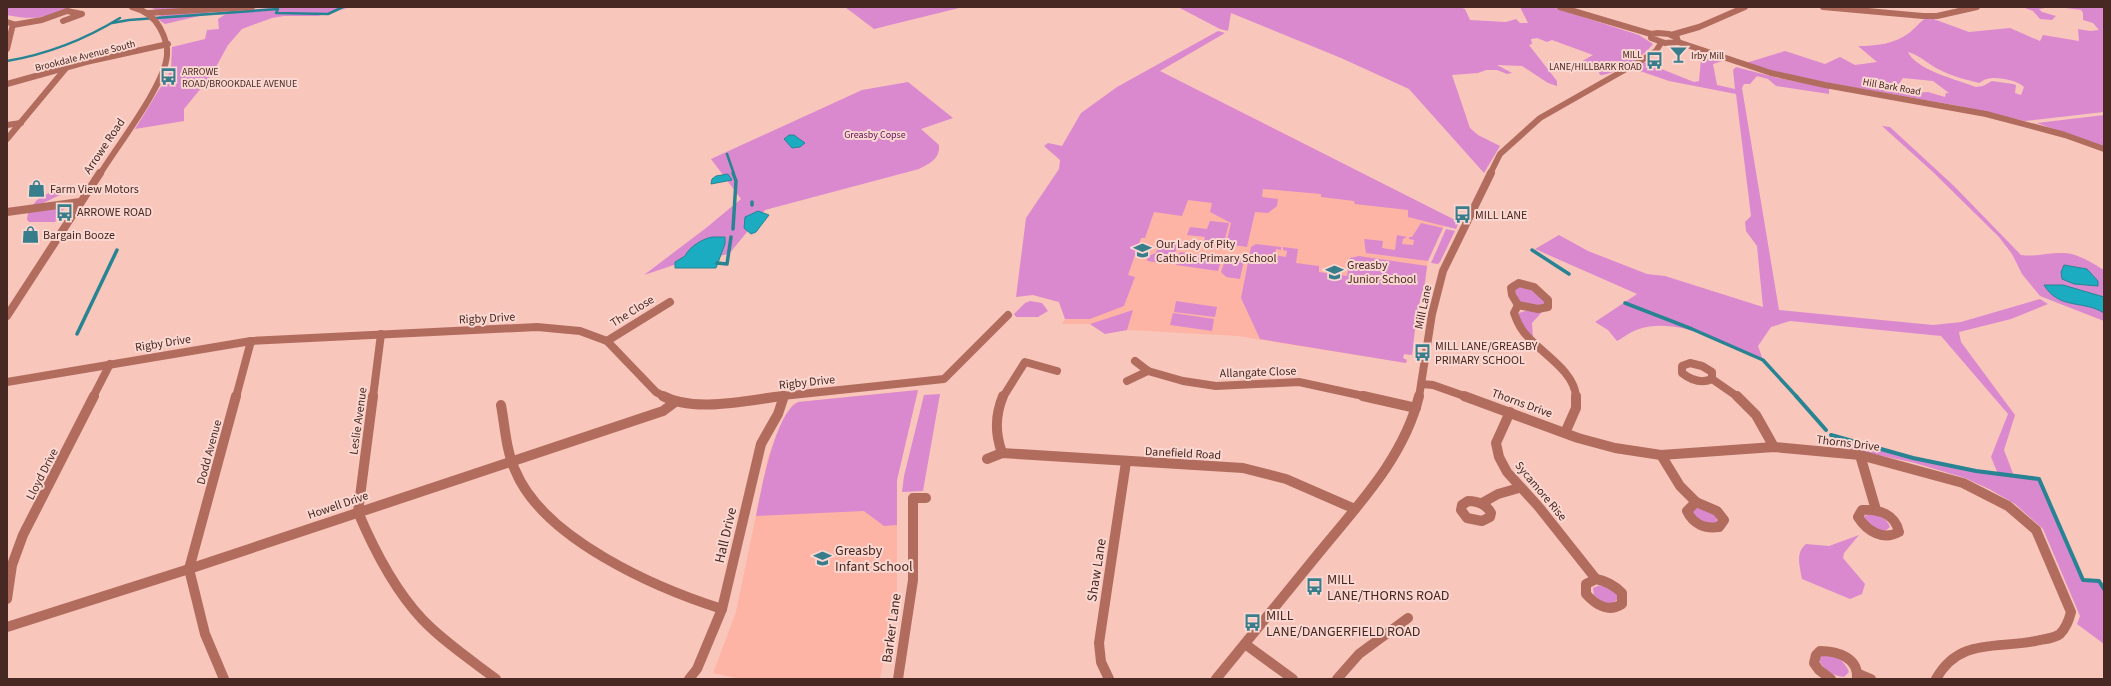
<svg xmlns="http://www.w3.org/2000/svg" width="2111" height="686" font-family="'Source Sans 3',sans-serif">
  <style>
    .built { fill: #fdb4a5 }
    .green { fill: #da89cf; fill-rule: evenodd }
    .water { fill: #1bacc2; stroke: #288492 }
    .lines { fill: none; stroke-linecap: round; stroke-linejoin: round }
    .stream-far2 { stroke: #288492; stroke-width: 2.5 }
    .stream-far1 { stroke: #288492; stroke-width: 3.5 }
    .stream { stroke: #288492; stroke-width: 4 }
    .minor-far2 { stroke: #b16c5e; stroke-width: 6 }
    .minor-far1 { stroke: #b16c5e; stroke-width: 8 }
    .minor { stroke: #b16c5e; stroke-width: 10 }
    .tertiary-far2 { stroke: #b16c5e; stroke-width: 6 }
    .tertiary-far1 { stroke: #b16c5e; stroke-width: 8 }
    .tertiary { stroke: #b16c5e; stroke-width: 10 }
    .labels { text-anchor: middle; stroke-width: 4; stroke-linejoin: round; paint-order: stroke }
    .far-poi-label { font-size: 10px; fill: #482822; stroke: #fad8d1; text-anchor: start }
    .far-street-label { font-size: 10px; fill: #482822; stroke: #fad8d1 }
    .far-park-label { font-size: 10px; fill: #5f0f58; stroke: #fad8d1 }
    .street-label { font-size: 12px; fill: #482822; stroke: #fad8d1 }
    .poi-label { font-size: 12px; fill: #482822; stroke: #fad8d1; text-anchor: start }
    .near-street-label { font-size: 14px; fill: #482822; stroke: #fad8d1 }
    .near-poi-label { font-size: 14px; fill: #482822; stroke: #fad8d1; text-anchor: start }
  </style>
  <rect width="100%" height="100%" fill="#f9c6bc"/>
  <g class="built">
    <path d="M1083,157l324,39 45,23 -9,9 -15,33 -3,21 -8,30 -5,43 -8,-1 -1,4 4,2 -1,3 -168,-27 -111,-6 -22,4 -15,-10h-28l3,-5 -6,-17 -26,-7z"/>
    <path d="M918,390l-21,90v111l-17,88h-140l-27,-6 23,-61 32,-155 11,-27 14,-26 5,-2z"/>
  </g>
  <g class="green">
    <path d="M7,7h66c-29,10 -35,14 -66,8z"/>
    <path d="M150,7h52l4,5 6,1 -47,11 -9,-6 7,-4z"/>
    <path d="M286,7h65l-33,9h-34l-12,2 -30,11 -14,16 -17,31 -27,33v12l-49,8 36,-59 1,-23 33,-8 2,-9 12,-1 -1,-10 8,-5 -11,1 3,-3z"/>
    <path d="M845,7h118l-89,22z"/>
    <path d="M1178,7h281l6,2 5,11 36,2 10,-3 4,4h8l-8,-16h32l87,28 14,9c-11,14 -36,30 -53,31l-2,-5 -19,-7 14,-8 -41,-15 -5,2 -10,-4 -6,1 1,5 -3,1 28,36v5l-9,-3 -26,-17 -25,-1 15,8 -5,1 -10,-4h-11l-8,3 -26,2 18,53 8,7 22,11 -16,27 -75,-84 -68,-31 -110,-45 -3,18 -8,-2z"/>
    <path d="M2022,7h21l2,1 -6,1 3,3 14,4 -4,4 -12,-1 -7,-8z"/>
    <path d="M2058,7h46v105l-79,9 -66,-15 -165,-29 -48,-14 39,-12 40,13 15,-7 15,8 22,-3 -19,-16c18,0 36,-2 51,-13 7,-5 12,-13 19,-16l41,15 41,-4 30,13 3,-6 36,6 -1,-12 12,2 9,-1 -6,-7 -10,-3v-7l-2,-3zM1908,52c12,3 21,13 32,18 12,6 27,10 39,13 3,-1 5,-4 8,-4 9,-3 30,1 37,8l-3,8 -6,-2 1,-8 -3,-1 -21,-3 -9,5 -7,1c-18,-7 -60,-17 -68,-35zM1903,78l30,3 16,12h-3l-1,4 -17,-5 -13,1 -22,-2 -2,-2 5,-1z"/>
    <path d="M1218,31l7,2 -65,38 299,151 -3,7 -48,-12v-7l-53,-6 -1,-3 -33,-4v-3l-58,-5 -1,8 16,2 -1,7 -9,7 -13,-1 -8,35 -21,-3 5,-21 -21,-11 2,-9 -24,-3 -6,16 -28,-4 -9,26h-4l-13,37 7,2 -11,29 -34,13h-25l-6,-17 -26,-7 -17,2 10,-79 33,-49 1,-9 -16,-14 4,-3 14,3 19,-33 36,-26z"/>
    <path d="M1708,56l14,5 -9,3 4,21 18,4 -2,-19 3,-3 42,11 51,10v6l-53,-8 -8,-7 -11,-3 -7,8h-6l-2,4 37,222 154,15 28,-3 79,-23 8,5 -37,15 -52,13 2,10 54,73 -11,35 10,26 25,3 44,101 16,1 5,8v55l-27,-20 3,-8 -37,-87 -28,-25 -24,-14 -26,-12 -50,-15 -74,-16 -3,-10c53,15 105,31 160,37l-7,-17 17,-43 -67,-78 -151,-15 -19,6 -13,19 5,14c-35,-15 -84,-44 -124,-31 -7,2 -15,8 -22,12l-9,-11 -13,-8 42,-28 -102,-45 24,-14 29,16 59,23 18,2 98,31 -6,-61 -11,-15 -1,-9 6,-6 -15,-122 -67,-13 -35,-12 10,-7 50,20 5,-1 2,-22z"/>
    <path d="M908,82l45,36 -32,11 18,16c1,14 -9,18 -20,24l-154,41 -36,44 -52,10 -33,11 62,-47 35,-29 -30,-40 151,-69z"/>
    <path d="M2104,115v33l-67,-25z"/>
    <path d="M1882,126l8,1 64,59 67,69c14,2 26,-2 40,-2 15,-1 31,10 43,17v51l-64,-25 -18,-22 -10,-20 -13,-17 -65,-64z"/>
    <path d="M77,187l-36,17 -8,1c8,-13 29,-16 44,-18z"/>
    <path d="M65,207l-10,15h-26l-2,-2 1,-7 3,-1z"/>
    <path d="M1210,221l19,2 -5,20 -20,-2 1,-4 -18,-2 3,-8 17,2z"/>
    <path d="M1421,223l22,5 -15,33 -62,-8 -2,-14 19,2 -1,7 13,2 2,-15 10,2 -4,2 -1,5 11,1 1,-5 -5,-1v-2h3z"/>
    <path d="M1446,229l9,2 -15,31 -2,2 -7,-1z"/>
    <path d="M1161,240l18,2 -8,22 -24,-3 1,-5 8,-3z"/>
    <path d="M1256,244l25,3v3l-5,-1 -1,6 11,2 1,-6 -4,-1v-3l15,2 -2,14 23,3v6l28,4 3,-18 9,-2 68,10 -2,16 -8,30 -5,43 -8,-1 -1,4 4,2 -1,3 -146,-24 -19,-41 10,-51z"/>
    <path d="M1180,252l42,6 -4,13 -42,-6z"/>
    <path d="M1226,257l18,3 -4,19 -14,-2 -5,-5z"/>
    <path d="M1523,286l7,2 16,14 -2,4h-16l-10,-5 -3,-11 3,-3z"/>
    <path d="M1030,301l12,2 6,8 -10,6h-22l-2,-3 11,-11z"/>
    <path d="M1176,301l41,6 -2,10 -41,-5z"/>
    <path d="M1133,310l-6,20 -22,4 -15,-10z"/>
    <path d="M1528,310l14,2 -10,11 1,14c-7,-7 -15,-14 -14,-24z"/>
    <path d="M1173,313l41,6 -2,12 -42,-6z"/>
    <path d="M918,390l-21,90v45l-13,1 -20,-15 -108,5c5,-25 19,-103 42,-114z"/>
    <path d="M940,394l-17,97 -21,1 2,-16 20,-81z"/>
    <path d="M1699,507l17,8 1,7 -6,3 -18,-8 -1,-7z"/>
    <path d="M1869,513c10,2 17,4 21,14l-5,4c-10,-2 -17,-4 -21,-14z"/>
    <path d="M1859,535l-15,18 -1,5 22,26 -3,10 -12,5 -48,-20c-2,-13 -7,-26 4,-35l23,2z"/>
    <path d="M1600,585l9,2 8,6v7l-6,4 -10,-3 -7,-6 -1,-7z"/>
    <path d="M1824,654c13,2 20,6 25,18l-5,5c-13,-2 -20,-6 -25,-18z"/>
  </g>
  <g class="water">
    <path d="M789,135h5l11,8 -5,4 -8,1 -8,-9z"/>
    <path d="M728,174l4,6 -21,4 1,-5 4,-3z"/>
    <path d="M758,211l11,4 -13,17 -5,2 -7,-6 1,-11z"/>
    <path d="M712,237h13v7l-9,24h-41v-6l10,-6c4,-9 17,-17 27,-19z"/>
    <path d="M2064,265l23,4 11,12v5l-24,-2 -12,-5 -1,-7z"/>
    <path d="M2044,285h19l41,12v16c-20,-13 -45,-3 -60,-28z"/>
  </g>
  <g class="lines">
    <g class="stream-far2">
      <path d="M112,23l17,-3 149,-11 -2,4 52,1 15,-7"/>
      <path d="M7,61c42,-7 77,-21 113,-43"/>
      <path d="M727,154l7,20"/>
    </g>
    <g class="stream-far1">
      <path d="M752,202v3"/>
      <path d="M733,229l3,-48 -3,-8"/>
      <path d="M1532,250l37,24"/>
      <path d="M717,263l10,1 4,-27"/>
      <path d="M1625,303l67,26 71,31 34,37"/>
      <path d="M77,334l40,-84"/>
    </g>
    <g class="stream">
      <path d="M1796,396l30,34"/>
      <path d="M1831,435l82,23 63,13 63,8 44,101 16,1 5,8"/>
    </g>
    <g class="minor-far2">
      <path d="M1823,7l100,9h14l40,-9"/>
      <path d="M7,22l6,2 -6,25"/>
      <path d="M13,25l29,-5 25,-9 15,3 -19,7"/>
      <path d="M7,84l79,-22 82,-18"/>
      <path d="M7,125l14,-2"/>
      <path d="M7,139l59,-71"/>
    </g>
    <g class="minor-far1">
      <path d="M7,212l73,-10"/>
      <path d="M1519,283l15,4 14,13v7l-10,2 -20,-4 -6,-10 -1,-7z"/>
      <path d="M1518,305l-4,8c3,9 7,17 14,24 15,17 47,35 48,60"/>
      <path d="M607,341l63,-39"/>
      <path d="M1135,361l13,10 35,10 33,5 83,-4 69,15"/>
      <path d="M1690,363l12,3 10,6v7c-11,5 -21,1 -30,-6v-7z"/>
      <path d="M1712,379l26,18"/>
      <path d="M1127,381l21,-10"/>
      <path d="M7,382l244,-41 286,-14 43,4 27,10 49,51 9,5"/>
      <path d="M1422,384l11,1 34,12"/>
      <path d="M93,397l17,-33"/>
      <path d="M236,397l15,-56"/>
      <path d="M373,397l8,-63"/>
      <path d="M773,397l171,-18 64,-64"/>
      <path d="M1003,397l22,-35 32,9"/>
    </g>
    <g class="minor">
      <path d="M373,396l-15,116c16,38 36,77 64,107 22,23 49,41 74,60"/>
      <path d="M663,396c31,17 85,4 120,0"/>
      <path d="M1363,396l53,12"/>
      <path d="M1464,396l114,42 37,10 46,7 113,-8 86,8 103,28 45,23 28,24 35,82c-2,8 -5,16 -11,22 -5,4 -14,5 -20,6 -41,10 -80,-4 -104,39"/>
      <path d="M1737,396l19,19 18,32"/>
      <path d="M501,405c4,22 5,45 14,65 28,69 141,118 207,139"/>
      <path d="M1510,412l-14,31 3,14 8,15 31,34 58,73"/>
      <path d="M1565,433l11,-25v-12"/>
      <path d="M1002,453c-7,-20 -7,-37 1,-57"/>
      <path d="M1661,455l19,31 16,16"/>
      <path d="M1860,455l16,55"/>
      <path d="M987,459l15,-6 241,15 43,11 69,30"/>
      <path d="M1468,501c10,0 18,3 23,12l-1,4 -8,4 -15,-3 -6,-8 1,-5z"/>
      <path d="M1696,502l21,9 7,9 -5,7c-14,2 -26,-3 -32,-16z"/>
      <path d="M1482,503l16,-9 21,-6"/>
      <path d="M1862,510c17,-1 33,4 37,22 -16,9 -32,-1 -41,-15z"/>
      <path d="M1596,579c11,2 18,6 26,14v11c-14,9 -26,1 -36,-10v-10z"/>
      <path d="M7,599l5,-34 11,-30 71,-139"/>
      <path d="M7,627l182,-58 474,-158 12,-9"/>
      <path d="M1245,644l48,35"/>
      <path d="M1859,674l12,5"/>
      <path d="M224,679l-19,-45 -16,-65 47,-173"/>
      <path d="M689,679l8,-10 25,-60 39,-165 17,-30 6,-18"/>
      <path d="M898,679l15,-99v-82h13"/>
      <path d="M1109,679l-8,-17 -2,-19 27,-181"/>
      <path d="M1337,679l22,-25 49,-36"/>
      <path d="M1831,679l-12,-9 -5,-7 2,-8 4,-4c18,0 39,7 37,28"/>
    </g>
    <g class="tertiary-far2">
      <path d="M1560,7l91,27"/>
      <path d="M148,13l104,-6"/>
      <path d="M1658,33l11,1 8,4 1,4 -13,1 -14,-5v-4z"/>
      <path d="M1671,35l28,-8 46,-20"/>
      <path d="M1678,42l93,31 54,12 161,29 79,21 39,14"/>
      <path d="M100,174c17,-28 65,-89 67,-119 1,-10 -2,-18 -7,-27 -6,-11 -16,-18 -28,-21"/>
      <path d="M1490,174l10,-20 40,-36 102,-58 14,-9 5,-8"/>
    </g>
    <g class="tertiary-far1">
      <path d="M7,316l93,-143"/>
      <path d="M1419,397l13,-83 11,-43 48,-98"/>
    </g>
    <path class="tertiary" d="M1216,679c34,-42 68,-83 102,-125 39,-48 86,-96 101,-158"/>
  </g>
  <defs>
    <symbol id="bar-bare" viewBox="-9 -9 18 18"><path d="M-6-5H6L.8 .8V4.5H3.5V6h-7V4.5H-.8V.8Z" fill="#387d8b" stroke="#fad8d1" stroke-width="2.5" paint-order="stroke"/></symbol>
    <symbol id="bus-bare" viewBox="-9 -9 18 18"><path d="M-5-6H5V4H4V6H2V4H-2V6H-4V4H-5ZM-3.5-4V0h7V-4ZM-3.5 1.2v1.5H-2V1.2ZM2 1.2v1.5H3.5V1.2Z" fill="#387d8b" stroke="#fad8d1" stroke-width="2.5" paint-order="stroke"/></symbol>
    <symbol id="shop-bare" viewBox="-9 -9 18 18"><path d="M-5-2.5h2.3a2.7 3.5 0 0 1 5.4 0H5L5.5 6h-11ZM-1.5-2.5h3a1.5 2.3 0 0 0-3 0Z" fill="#387d8b" stroke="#fad8d1" stroke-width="2.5" paint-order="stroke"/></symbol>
    <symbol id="school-bare" viewBox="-9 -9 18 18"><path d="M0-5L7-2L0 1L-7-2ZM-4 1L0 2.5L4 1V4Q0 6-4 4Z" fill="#387d8b" stroke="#fad8d1" stroke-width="2.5" paint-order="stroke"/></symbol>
  </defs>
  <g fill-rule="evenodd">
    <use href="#bar-bare" x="1666" y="42" width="25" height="25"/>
    <use href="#bus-bare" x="1642" y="48" width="25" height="25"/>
    <use href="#bus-bare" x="156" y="64" width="25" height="25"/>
    <use href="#shop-bare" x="24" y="176" width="25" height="25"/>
    <use href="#bus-bare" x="52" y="200" width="25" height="25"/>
    <use href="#bus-bare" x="1450" y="202" width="25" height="25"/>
    <use href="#shop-bare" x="18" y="222" width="25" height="25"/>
    <use href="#school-bare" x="1130" y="238" width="25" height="25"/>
    <use href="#school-bare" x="1322" y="260" width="25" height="25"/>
    <use href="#bus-bare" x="1410" y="340" width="25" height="25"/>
    <use href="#school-bare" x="810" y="546" width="25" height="25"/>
    <use href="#bus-bare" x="1302" y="574" width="25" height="25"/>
    <use href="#bus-bare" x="1240" y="610" width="25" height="25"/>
  </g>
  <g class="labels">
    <g class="far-poi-label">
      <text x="1642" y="58" text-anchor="end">MILL<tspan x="1642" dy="12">LANE/HILLBARK ROAD</tspan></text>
      <text x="1691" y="59">Irby Mill</text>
      <text x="182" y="75">ARROWE<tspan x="182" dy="12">ROAD/BROOKDALE AVENUE</tspan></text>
    </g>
    <g class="far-street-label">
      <text transform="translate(85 55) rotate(-14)" y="4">Brookdale Avenue South</text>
      <text transform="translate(1892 86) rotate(10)" y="4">Hill Bark Road</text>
    </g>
    <g class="far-park-label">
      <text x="875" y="138">Greasby Copse</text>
    </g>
    <g class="street-label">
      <text transform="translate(104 146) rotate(-56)" y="4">Arrowe Road</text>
      <text transform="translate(1423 307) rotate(-78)" y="4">Mill Lane</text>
      <text transform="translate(632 311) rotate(-32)" y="4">The Close</text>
      <text transform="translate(487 318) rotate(-3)" y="4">Rigby Drive</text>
      <text transform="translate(163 343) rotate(-9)" y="4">Rigby Drive</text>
      <text transform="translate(1258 372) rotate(-2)" y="4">Allangate Close</text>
      <text transform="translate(807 382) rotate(-6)" y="4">Rigby Drive</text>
      <text transform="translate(1522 403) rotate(20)" y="4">Thorns Drive</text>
      <text transform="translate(358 421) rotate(-82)" y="4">Leslie Avenue</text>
      <text transform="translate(1848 443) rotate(7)" y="4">Thorns Drive</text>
      <text transform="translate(209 452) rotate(-75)" y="4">Dodd Avenue</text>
      <text transform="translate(1183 453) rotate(3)" y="4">Danefield Road</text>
      <text transform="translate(42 474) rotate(-63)" y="4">Lloyd Drive</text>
      <text transform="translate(1541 491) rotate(50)" y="4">Sycamore Rise</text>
      <text transform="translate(338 505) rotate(-19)" y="4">Howell Drive</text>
    </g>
    <g class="poi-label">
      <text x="50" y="193">Farm View Motors</text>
      <text x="77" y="216">ARROWE ROAD</text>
      <text x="1475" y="219">MILL LANE</text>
      <text x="43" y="239">Bargain Booze</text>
      <text x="1156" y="248">Our Lady of Pity<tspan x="1156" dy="14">Catholic Primary School</tspan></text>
      <text x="1347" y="269">Greasby<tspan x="1347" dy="14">Junior School</tspan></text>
      <text x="1435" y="350">MILL LANE/GREASBY<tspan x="1435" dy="14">PRIMARY SCHOOL</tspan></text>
    </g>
    <g class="near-street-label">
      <text transform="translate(725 535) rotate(-77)" y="5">Hall Drive</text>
      <text transform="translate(1096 570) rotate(-81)" y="5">Shaw Lane</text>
      <text transform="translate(891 628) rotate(-82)" y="5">Barker Lane</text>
    </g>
    <g class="near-poi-label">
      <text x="835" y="555">Greasby<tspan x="835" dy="16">Infant School</tspan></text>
      <text x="1327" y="584">MILL<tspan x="1327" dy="16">LANE/THORNS ROAD</tspan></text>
      <text x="1266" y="620">MILL<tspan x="1266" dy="16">LANE/DANGERFIELD ROAD</tspan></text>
    </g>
  </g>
  <rect width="2111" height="686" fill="none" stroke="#482822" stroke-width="16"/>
</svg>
